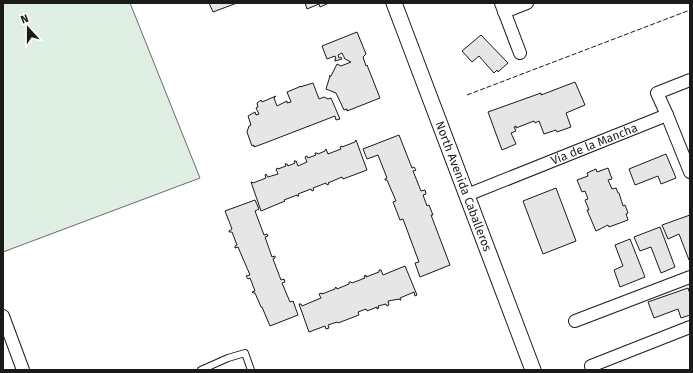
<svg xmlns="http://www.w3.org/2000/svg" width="693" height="373" font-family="'Fira Sans',sans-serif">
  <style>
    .green { fill: #e0efe3; stroke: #6a6a6a }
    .building { fill: #e6e6e6; stroke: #1a1a1a }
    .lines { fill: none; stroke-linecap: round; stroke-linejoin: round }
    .service-casing { stroke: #1a1a1a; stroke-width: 8 }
    .minor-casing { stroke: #1a1a1a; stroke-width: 14 }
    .tertiary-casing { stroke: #1a1a1a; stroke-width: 17 }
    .service { stroke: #fff; stroke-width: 6 }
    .minor { stroke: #fff; stroke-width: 12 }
    .tertiary { stroke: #fff; stroke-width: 15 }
    .fence { stroke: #1a1a1a; stroke-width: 1; stroke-dasharray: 5 2; stroke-linecap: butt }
    .labels { text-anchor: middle; stroke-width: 3; stroke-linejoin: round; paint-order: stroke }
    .street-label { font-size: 12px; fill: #1a1a1a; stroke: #fff }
  </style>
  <rect width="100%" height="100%" fill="#fff"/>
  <path class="green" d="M3,3h127l70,175 -197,74z"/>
  <g class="building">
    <path d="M209,3h28l-24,9z"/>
    <path d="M305,3h24l-9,4 -1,-3 -12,5z"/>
    <path d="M357,32l9,22 -3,3 3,9 1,-1 13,33 -33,13v-2l-3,1 -8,-17 -10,-4 4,-13h-1h2l6,-12 4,2 10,-4 -6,-3 -3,-6 -4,2 1,3 2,-1 1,2 -7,2v-2h1l-1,-3 -8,3 -5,-13z"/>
    <path d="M481,35l27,28 -10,9 -1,-2 -3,3 -15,-17 -7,6 -10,-11z"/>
    <path d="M575,82l10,23 -19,8 5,14 -14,5 -1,-2 -12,4 -5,-13 -4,2 -1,-2 -18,7v-2l-2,1 2,4 -5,2 5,11 -14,6 -14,-38 53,-19v2z"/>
    <path d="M313,83l6,16 5,-2 4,2 3,-1 9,21 -4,1 -1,-4 -70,27 -11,4v-2l-2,1 -5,-14 2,-6 2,-1 -3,-9 7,-4 1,3 3,-1 -3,-6 2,-1 -1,-4 4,-3 1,2 14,-6 -2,2 3,8 10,-5v2l4,-1 -4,-10 12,-5 1,-1v1z"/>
    <path d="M399,135l13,33 2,-1 2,3 -3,1 8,20 4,-1 1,4 -3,1 4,11 2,-1 4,10h-2l19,50 -30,12 -5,-14 4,-1 -16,-43 -3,1 -7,-18 3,-1 -9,-21h-2v-1l2,-1 -9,-23 -11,4 -4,-10z"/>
    <path d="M356,140l11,30 -24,9 -1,-2 -14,6 1,1 -2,1 -1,-2 -13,5 1,2 -2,1 -1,-2 -13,5 1,2h-2v-1l-13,5 1,1 -24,10 -10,-29h1l1,1 13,-5 -1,-3 1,-1 2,3 10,-3 -2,-5 2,-1v1l8,-3 -1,-2h2l1,2 7,-3 -1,-2h2l2,5 9,-4 -2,-5 2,-1 1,2 8,-3 -1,-2h2l1,1 7,-3v-1l1,-1 2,5 13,-5 -1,-2 2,-1v1l13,-5z"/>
    <path d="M666,154l10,24 -15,6 -3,-8 -23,9 -6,-16z"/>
    <path d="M608,168l4,11 -4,1 4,9 4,-1 2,5h1l4,13 2,-1 3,8 -2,1 2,6 -19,7 -1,-2 -12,6 -9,-21h2l-4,-10 3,-1 -3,-8 -3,1 -5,-12 11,-4 -1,-3 9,-4 1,3z"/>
    <path d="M556,188l20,53 -33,13 -20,-53z"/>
    <path d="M255,200l4,9 -4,2 9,24 3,-1 1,2 -3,1 7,20 3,-1v2l-2,1 8,21 3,-1 1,3 -3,1 8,19 3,-1 5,14 -28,11 -8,-19h-1l-6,-14h-2l-1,-1 3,-1 -5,-13 -2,1 -2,-3 4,-1 -12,-28 -3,1v-2l2,-1 -5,-13h-3v-1l3,-2 -7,-18z"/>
    <path d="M690,215v45h-1l-10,-26 -11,5 -6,-14z"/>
    <path d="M660,227l15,40 -14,6 -10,-26 -11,4 -6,-14z"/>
    <path d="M630,239l15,38 -25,10 -6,-17 9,-4 -8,-21z"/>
    <path d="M405,266l12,29 -2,1 -1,-4 -14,6 1,2h-1l-1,-1 -11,2 1,4 -2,1 -1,-2 -8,2 1,2 -2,1v-2l-10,4 -1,-2 -8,3 1,3 -21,8 -1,-1 -9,3 1,3 -3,1 -1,-3 -16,6 -10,-28h2l1,2 19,-8 -2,-4 3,-1v1l13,-5v-1l1,-1 1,2 12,-5v-2h2l1,1 13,-5 -1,-2 2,-1v2l13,-5v-2h2l2,5z"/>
    <path d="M688,288l2,6v21l-9,3 -3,-9 -24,9 -6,-16z"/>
  </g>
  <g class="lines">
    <defs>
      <path id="service" d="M201,370l27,-12 17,-5 6,17"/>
      <g id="minor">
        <path d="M501,3l19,50"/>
        <path d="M504,12l23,-9"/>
        <path d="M667,115l23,57"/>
        <path id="s1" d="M467,195l200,-80 -10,-22 33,-13"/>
        <path d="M3,316l20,54"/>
        <path d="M575,321l115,-44"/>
        <path d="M591,366l99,-39"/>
      </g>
      <g id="tertiary">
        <path id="s2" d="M394,3l139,367"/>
      </g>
    </defs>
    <use href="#service" class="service-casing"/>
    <use href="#minor" class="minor-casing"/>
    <use href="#tertiary" class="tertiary-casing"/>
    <use href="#service" class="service"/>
    <use href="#minor" class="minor"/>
    <use href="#tertiary" class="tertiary"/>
    <path class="fence" d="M467,95l223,-85"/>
  </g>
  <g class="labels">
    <g class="street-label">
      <text dy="4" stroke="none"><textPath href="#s1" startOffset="137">Via de la Mancha</textPath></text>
      <text dy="4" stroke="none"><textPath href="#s2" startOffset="196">North Avenida Caballeros</textPath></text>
    </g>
  </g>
  <rect width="693" height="373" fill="none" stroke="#1a1a1a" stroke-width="8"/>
  <g transform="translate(28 28) rotate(339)" stroke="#ffffff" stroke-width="3" paint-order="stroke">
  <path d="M0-3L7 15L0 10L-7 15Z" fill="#1a1a1a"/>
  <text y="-6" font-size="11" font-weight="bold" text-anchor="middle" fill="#1a1a1a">N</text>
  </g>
</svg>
